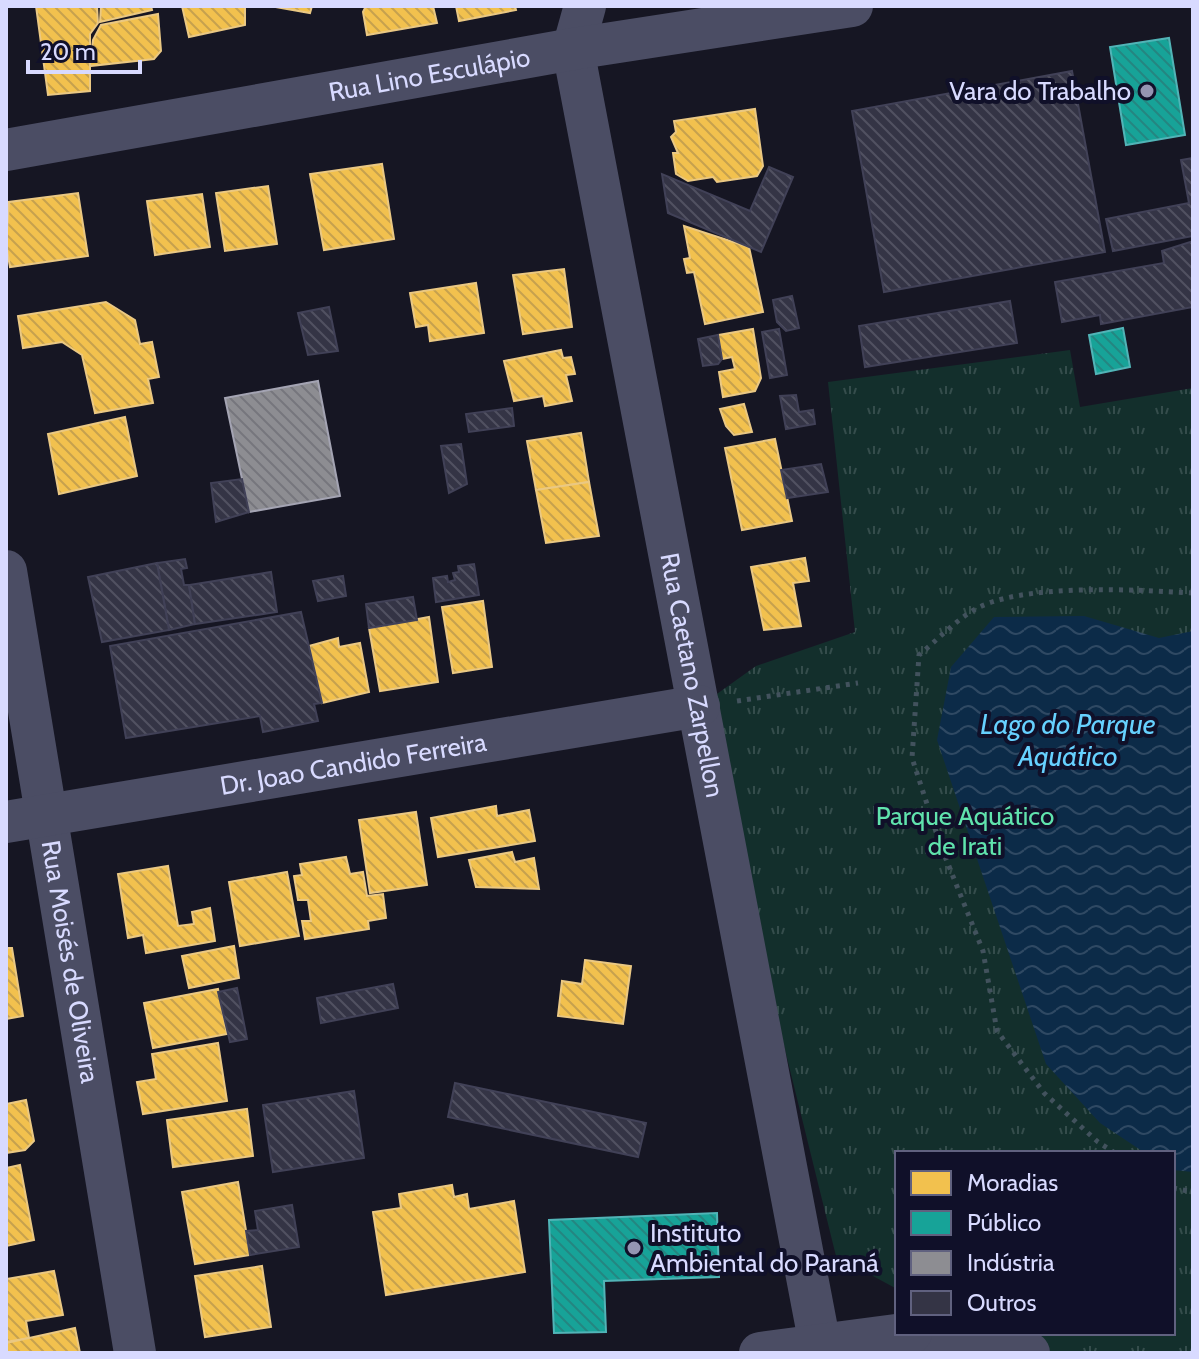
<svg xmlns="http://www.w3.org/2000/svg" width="1199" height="1359" font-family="Cabin,sans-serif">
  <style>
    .park { fill: url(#park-tufts) }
    .water { fill: url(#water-waves) }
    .homes { fill: url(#homes-back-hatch); stroke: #eac883; stroke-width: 2 }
    .public { fill: url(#public-back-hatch); stroke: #51b4b7; stroke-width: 2 }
    .industry { fill: url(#industry-back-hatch); stroke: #a4a4b3; stroke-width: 2 }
    .building { fill: url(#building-back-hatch); stroke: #414157; stroke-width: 2 }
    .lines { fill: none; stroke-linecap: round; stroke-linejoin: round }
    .path { stroke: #42525d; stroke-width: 5; stroke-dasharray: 4 6; stroke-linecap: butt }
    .minor { stroke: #4b4d64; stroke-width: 42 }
    .poi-dot { fill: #9495b2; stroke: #101029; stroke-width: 3 }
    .labels { text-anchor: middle; stroke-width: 8; stroke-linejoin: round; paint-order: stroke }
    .street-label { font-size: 26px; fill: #d8daff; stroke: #101029 }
    .poi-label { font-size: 26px; fill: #d8daff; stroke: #101029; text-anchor: end }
    .park-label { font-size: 26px; fill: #60e3ad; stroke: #101029 }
    .water-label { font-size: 28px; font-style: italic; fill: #66d1ff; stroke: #101029 }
  </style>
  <defs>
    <pattern id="park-tufts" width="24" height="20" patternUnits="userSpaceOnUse" patternTransform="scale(2)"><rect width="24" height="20" fill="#132f2c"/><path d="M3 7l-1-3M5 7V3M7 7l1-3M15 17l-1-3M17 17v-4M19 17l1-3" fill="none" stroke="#354d4c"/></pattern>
    <pattern id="water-waves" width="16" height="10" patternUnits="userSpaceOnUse" patternTransform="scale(2)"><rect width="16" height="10" fill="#0c2b48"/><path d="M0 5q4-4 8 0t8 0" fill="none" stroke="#2f4963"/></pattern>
    <pattern id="homes-back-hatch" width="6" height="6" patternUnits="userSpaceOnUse" patternTransform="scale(2)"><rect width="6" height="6" fill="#f2c14e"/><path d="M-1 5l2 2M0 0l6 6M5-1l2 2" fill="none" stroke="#c6a14e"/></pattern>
    <pattern id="public-back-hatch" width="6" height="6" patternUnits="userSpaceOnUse" patternTransform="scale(2)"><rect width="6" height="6" fill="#17a398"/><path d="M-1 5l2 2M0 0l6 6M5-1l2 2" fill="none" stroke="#248681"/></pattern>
    <pattern id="industry-back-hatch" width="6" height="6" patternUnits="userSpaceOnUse" patternTransform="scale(2)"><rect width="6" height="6" fill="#8d8d92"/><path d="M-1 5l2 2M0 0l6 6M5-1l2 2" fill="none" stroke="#76767d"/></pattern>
    <pattern id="building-back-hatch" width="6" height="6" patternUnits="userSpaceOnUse" patternTransform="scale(2)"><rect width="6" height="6" fill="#343445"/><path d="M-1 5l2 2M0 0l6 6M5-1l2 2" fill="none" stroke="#515161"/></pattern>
  </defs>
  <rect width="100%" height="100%" fill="#161623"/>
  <path class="park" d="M1070,350l10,57 113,-19v965h-148l-50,-20h178v-180h-276v136l-61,-33 -136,-550 56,-40 99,-34 -27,-250z"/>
  <path class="water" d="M1084,616l75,22 34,-7v541l-20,-2v-17h-28l-45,-30 -54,-59 -109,-324 14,-73 43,-50z"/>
  <g class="homes">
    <path d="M36,6h61l1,17 -8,11v57l-42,4z"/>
    <path d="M101,6h50l1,4 -52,12z"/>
    <path d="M182,6h63v19l-56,12z"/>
    <path d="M270,6h42l-2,7z"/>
    <path d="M366,6h67l4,17 -70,12 -4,-23z"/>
    <path d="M456,6h59l1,4 -57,11z"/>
    <path d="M158,14l3,37 -7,8 -64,7 3,-26 8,-15z"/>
    <path d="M755,109l8,57 -6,10 -40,6 -4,-5 -25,4 -12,-7 -3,-21h5l-7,-16 5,-5 -2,-11z"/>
    <path d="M382,164l12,75 -70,11 -14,-76z"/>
    <path d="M268,186l9,58 -52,7 -9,-58z"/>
    <path d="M78,193l10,63 -78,11 -4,-23 3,-42z"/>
    <path d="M202,194l8,53 -55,8 -8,-54z"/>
    <path d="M684,226l65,21 14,65 -58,12 -11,-52 -7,1 -3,-14 6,-1z"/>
    <path d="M564,269l8,58 -49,7 -10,-59z"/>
    <path d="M476,283l8,50 -54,8 -2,-16 -12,2 -6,-34z"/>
    <path d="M106,302l29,18 5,24 12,-2 7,35 -11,2 5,24 -58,10 -13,-58 -20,-13 -39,6 -5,-32z"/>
    <path d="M753,329l8,49 -6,13 -32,6 -4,-25 16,-3 -3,-12 -10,2 -4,-24z"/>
    <path d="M561,350l2,8 8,-1 4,17 -9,1 6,26 -27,5 -2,-10 -29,5 -10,-40z"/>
    <path d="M744,404l8,28 -18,3 -8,-9 -6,-17z"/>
    <path d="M125,417l12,59 -78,18 -11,-60z"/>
    <path d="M581,433l8,49 -53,8 -9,-49z"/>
    <path d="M775,439l17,82 -50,9 -17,-82z"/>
    <path d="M589,482l10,54 -53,7 -10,-53z"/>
    <path d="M805,558l4,23 -16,2 8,43 -37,4 -13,-63z"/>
    <path d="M483,601l9,66 -39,6 -11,-66z"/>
    <path d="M429,617l9,65 -58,9 -11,-63z"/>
    <path d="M338,638l1,9 21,-4 9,49 -47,11 -13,-57z"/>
    <path d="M496,806l1,10 32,-6 6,31 -97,16 -7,-39z"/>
    <path d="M416,812l11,73 -57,8 -11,-73z"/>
    <path d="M512,852l3,10 19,-4 5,31 -63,-2 -7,-27z"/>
    <path d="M346,857l4,17 13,-2 4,24 16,-2 3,24 -18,3 1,8 -64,10 -3,-18h9l-3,-21h-10l-4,-24 8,-1 -2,-11z"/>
    <path d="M168,866l10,60 16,-2 -2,-12 18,-4 5,33 -69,12 -3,-18 -15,3 -10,-64z"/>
    <path d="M287,872l12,64 -59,10 -11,-64z"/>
    <path d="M234,946l5,32 -50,10 -7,-32z"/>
    <path d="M6,948h6l11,68 -17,3z"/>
    <path d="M585,960l46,6 -8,58 -65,-8 4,-35 20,3z"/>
    <path d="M218,989l9,45 -74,14 -9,-45z"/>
    <path d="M218,1043l9,58 -84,13 -6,-32 19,-3 -4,-25z"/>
    <path d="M26,1100l8,41 -9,9 -19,3v-49z"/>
    <path d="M247,1109l6,47 -80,11 -6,-47z"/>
    <path d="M20,1165l14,75 -28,6v-78z"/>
    <path d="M238,1182l12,73 -55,9 -13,-72z"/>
    <path d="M452,1185l2,12 13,-3 2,15 45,-8 11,71 -139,23 -13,-83 28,-4 -2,-14z"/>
    <path d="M262,1266l9,61 -66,10 -10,-61z"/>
    <path d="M54,1271l9,44 -37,6 3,17 -23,4v-63z"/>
    <path d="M75,1328l5,25h-74v-10z"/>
  </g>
  <g class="public">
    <path d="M1169,38l16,97 -59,10 -16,-98z"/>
    <path d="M1123,328l7,39 -34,7 -7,-39z"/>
    <path d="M717,1213l2,64 -115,4 2,51 -52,1 -5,-113z"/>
  </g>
  <path class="industry" d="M318,381l22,115 -91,16 -24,-114z"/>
  <g class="building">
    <path d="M1072,71l33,181 -221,40 -32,-181z"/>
    <path d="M1193,158v78l-80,15 -7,-32 83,-16 -8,-43z"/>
    <path d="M769,167l24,10 -32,75 -93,-39 -6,-39 88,37z"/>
    <path d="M1193,241v66l-92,17 -1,-9 -38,7 -7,-40 109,-19 -2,-12z"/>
    <path d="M792,296l7,32 -13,3 -9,-9 -4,-22z"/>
    <path d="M1010,301l7,42 -152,24 -6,-41z"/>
    <path d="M329,307l9,44 -30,4 -10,-42z"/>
    <path d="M779,329l8,46 -17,3 -8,-46z"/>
    <path d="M718,335l4,24 -4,5 -15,2 -5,-27z"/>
    <path d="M796,395l3,17 14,-2 2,14 -29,5 -6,-33z"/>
    <path d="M512,408l2,18 -45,6 -3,-18z"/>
    <path d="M461,444l6,40 -18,9 -8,-47z"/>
    <path d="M821,464l7,28 -41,6 -6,-28z"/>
    <path d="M242,479l7,33 -33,10 -5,-39z"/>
    <path d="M185,559l2,9 -6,1 3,16h5l6,39 -26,6 -12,-67z"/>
    <path d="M157,563l12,67 -67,12 -14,-65z"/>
    <path d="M474,564l5,31 -43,7 -3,-24 14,-2 1,6 7,-2 -2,-7 6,-1 -1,-6z"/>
    <path d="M271,572l6,40 -82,12 -6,-39z"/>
    <path d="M343,576l3,20 -28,5 -5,-20z"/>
    <path d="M413,597l4,23 -48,8 -3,-24z"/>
    <path d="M301,612l21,91 -8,1 4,17 -55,11 -3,-16 -134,22 -16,-92z"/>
    <path d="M393,984l5,24 -77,15 -4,-25z"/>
    <path d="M237,988l10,51 -17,3 -12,-50z"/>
    <path d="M455,1083l191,40 -8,34 -190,-40z"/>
    <path d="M354,1091l10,67 -91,14 -10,-67z"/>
    <path d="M292,1205l7,42 -49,8 -4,-24 12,-1 -3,-19z"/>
  </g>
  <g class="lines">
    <g class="path">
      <path d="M737,701l121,-18"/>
      <path d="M1115,1153l-17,-11 -54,-49 -47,-62 -14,-80 -43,-107 -28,-86 7,-103c17,-14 34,-32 53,-44 47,-29 166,-21 221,-18"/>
      <path d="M1173,1188l20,4"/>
    </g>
    <g class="minor">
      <path id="s1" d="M585,6l-12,43 247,1296"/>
      <path id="s2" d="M6,150l567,-101 279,-43"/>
      <path id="s3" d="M6,571l129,782"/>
      <path id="s4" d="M6,822l693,-116"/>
      <path d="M925,1333l58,4 46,16"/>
      <path d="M760,1353l151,-20"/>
    </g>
  </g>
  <g class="poi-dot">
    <circle cx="1147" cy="91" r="8"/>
    <circle cx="634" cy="1248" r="8"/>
  </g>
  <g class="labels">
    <g class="street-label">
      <text dy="9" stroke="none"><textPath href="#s2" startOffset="430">Rua Lino Esculápio</textPath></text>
      <text dy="9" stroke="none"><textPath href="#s1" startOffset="682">Rua Caetano Zarpellon</textPath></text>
      <text dy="9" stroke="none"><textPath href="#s4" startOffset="352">Dr. Joao Candido Ferreira</textPath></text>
      <text dy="9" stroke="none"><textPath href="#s3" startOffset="396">Rua Moisés de Oliveira</textPath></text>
    </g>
    <g class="poi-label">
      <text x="1131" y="100">Vara do Trabalho</text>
      <text x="650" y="1242" text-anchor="start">Instituto<tspan x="650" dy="30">Ambiental do Paraná</tspan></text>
    </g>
    <g class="park-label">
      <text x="965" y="825">Parque Aquático<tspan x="965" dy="30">de Irati</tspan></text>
    </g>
    <g class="water-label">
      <text x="1068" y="734">Lago do Parque<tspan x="1068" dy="32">Aquático</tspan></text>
    </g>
  </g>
  <rect width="1199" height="1359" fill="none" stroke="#d8daff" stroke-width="16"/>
  <rect x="895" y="1151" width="280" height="184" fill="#101029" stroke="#60617f" stroke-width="2"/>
  <rect x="911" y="1171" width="40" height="24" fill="#f2c14e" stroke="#60617f" stroke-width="2"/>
  <text x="967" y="1191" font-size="24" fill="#d8daff">Moradias</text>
  <rect x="911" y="1211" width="40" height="24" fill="#17a398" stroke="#60617f" stroke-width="2"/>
  <text x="967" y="1231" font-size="24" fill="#d8daff">Público</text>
  <rect x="911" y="1251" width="40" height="24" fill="#8d8d92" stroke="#60617f" stroke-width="2"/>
  <text x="967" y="1271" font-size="24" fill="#d8daff">Indústria</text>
  <rect x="911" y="1291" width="40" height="24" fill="#343445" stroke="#60617f" stroke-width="2"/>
  <text x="967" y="1311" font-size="24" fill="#d8daff">Outros</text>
  <path d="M28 60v12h112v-12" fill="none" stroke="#d8daff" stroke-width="4"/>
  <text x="40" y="60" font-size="24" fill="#d8daff" stroke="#101029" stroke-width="6" paint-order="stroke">20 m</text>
</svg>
